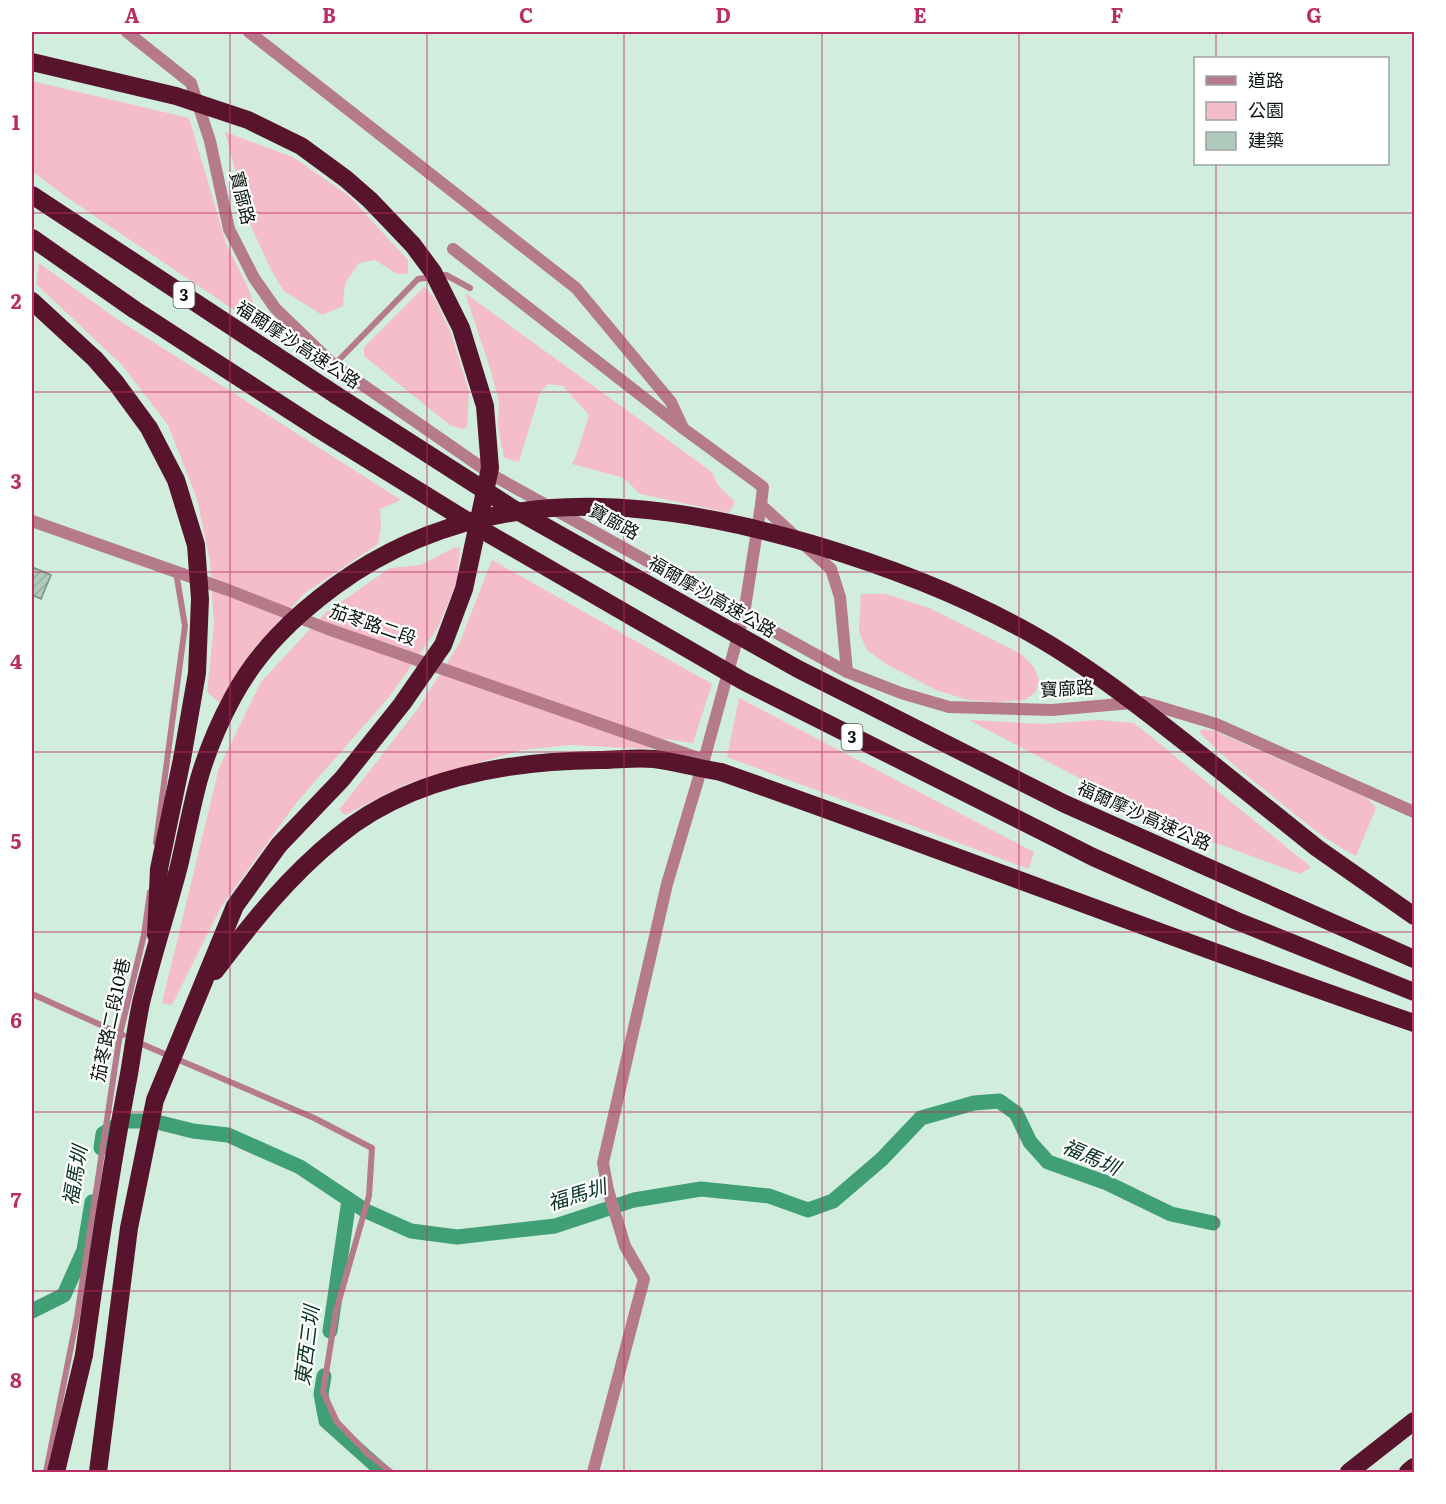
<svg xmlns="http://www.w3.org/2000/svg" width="1446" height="1504" font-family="Literata,'Noto Sans TC',serif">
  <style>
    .green { fill: #f5bcca }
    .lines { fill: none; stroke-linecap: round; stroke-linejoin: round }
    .canal { stroke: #419f75; stroke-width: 15 }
    .building { fill: url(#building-hatch); stroke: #779283; stroke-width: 1.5 }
    .service { stroke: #b67b8b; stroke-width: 6 }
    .minor { stroke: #b67b8b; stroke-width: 12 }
    .motorway { stroke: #58142d; stroke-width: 18 }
    .motorway-bridge { stroke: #58142d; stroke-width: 18 }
    .grid { fill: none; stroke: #b92d63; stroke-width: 1.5; stroke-opacity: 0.55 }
    .labels { text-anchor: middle; stroke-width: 4.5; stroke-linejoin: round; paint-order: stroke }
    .shield { fill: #fff; stroke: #555c58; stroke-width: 1.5 }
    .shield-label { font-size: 16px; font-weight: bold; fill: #0c1611 }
    .street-label { font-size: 18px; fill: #0c1611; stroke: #fff }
    .water-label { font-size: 20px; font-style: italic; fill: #093322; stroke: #fff }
    .neatline { fill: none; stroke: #b92d63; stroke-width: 2 }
    .grid-label { font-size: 20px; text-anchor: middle; font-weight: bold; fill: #b92d63 }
  </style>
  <defs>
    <pattern id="building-hatch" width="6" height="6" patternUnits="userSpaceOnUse" patternTransform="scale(1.5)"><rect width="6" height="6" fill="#b0cbbc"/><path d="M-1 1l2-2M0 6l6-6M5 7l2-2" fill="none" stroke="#96aea1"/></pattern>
  </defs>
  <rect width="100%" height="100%" fill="#d1edde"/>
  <g class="green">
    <path d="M32,81l157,37 37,125 23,47 12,38 -196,-132 -33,-25z"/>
    <path d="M225,132l68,25 55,38 60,65v14h-11l-22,-14 -16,3 -14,20 -2,23 -21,9 -38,-24 -12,-19 -22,-48z"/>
    <path d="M39,263l78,56 284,181 -21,9 1,18 -3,17 -73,49 -51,55 -34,55 -13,-11 7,-67 -4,-64 -13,-62 -29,-74 -47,-61 -85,-80z"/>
    <path d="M424,287l10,10 17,36 18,59 -2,34 -4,3 -12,-3 -87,-70v-9z"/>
    <path d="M465,293l247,179 6,13 17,17 -6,11 -89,-19 -16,-16 -52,-14 4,-8 13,-41 -26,-29 -15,-2 -8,8 -21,70 -15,-4 -6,-32 1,-24 -9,-34z"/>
    <path d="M455,547l5,1 -3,34 -20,47 -47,67 -93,106 -76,105 -49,98 -10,-2 57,-235 42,-86 64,-69 65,-45 31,-3z"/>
    <path d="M492,560l220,124 -19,59 -41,-6 -4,12 -79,-4 -47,5 -116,34 -61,31 -6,-5 78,-100 42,-66z"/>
    <path d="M861,594h25l43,14 92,46 13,13 5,13 -3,12 -11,8 -31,2 -26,-2 -32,-10 -48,-25 -21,-15 -8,-18z"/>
    <path d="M739,698l295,154 -5,17 -302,-112z"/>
    <path d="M969,720l75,4 55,-4 35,3 177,144 -11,7 -130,-48z"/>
    <path d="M1203,729l12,2 152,67 9,10 -20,48c-28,-14 -52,-34 -76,-54 -28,-22 -56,-44 -81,-70z"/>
  </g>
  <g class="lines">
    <g class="canal">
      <path d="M101,1148l2,-14 21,-13h29l40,10 35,4 72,32 66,44 45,20 46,6 98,-11 79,-26 67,-11 68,7 39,14 25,-9 49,-42 39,-41 53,-15 25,-2 17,12 14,29 18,20 59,21 64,31 42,9"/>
      <path d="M32,1311l32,-16 20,-45 8,-48"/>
      <path d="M330,1331l19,-131"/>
      <path d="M324,1376l-3,18 5,27 57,51"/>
    </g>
  </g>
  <path class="building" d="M32,567l19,8 -10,24 -9,-4z"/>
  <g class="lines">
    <g class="service">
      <path d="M334,365l84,-86 28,-4 24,13"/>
      <path d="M156,843l29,-217 -9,-54"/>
      <path d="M32,994l91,41"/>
      <path d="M137,1042l177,76 58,30 -3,48 -33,115 -13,81 14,30 32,33 22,17"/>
      <path d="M46,1472l31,-155 43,-283 24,-99 6,-43"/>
    </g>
    <g class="minor">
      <path d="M127,32l64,51 19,58 19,88 25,49 21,30 59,57 160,111 353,196 54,21 48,14 103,3 91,-8 73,22 198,88"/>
      <path d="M249,32l327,256 95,114 12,26"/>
      <path d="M453,249l231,180 79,58 -2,18 70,64 9,28 7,75"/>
      <path d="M32,521l196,69 100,39 376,131"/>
      <path d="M593,1472l51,-193 -19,-33 -17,-56 -5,-27 64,-279 37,-124 40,-146 17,-109"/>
    </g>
    <g class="motorway">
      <path d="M32,195l304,200"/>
      <path d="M32,238l103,72 182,118"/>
      <path d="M32,301l63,58"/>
      <path d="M1201,755l116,93 97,68"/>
      <path d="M721,772c232,81 461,171 693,251"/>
      <path d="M156,935l3,-66 23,-110"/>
      <path d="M56,1472l28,-117"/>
      <path d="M1349,1472l65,-51"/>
      <path d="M1408,1472l6,-5"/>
    </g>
    <g class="motorway-bridge">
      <path d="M32,62l144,34 72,24 53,26 45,33 24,21 43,45 20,27 28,56 24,78 5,62 -26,121 -21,56 -41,59 -60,75 -63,66 -44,61 -80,194 -26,128 -31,244"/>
      <path d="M95,359l21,24 33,45 27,52 20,65 4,54 -3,74 -15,86"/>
      <path d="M336,395l176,113 286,161 267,135 349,155"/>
      <path d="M317,428l160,99 266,154 350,176 144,64 177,71"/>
      <path d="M215,971c38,-50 73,-94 122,-134 72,-60 172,-76 262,-77 18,0 37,-3 55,-1 22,3 44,9 67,13"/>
      <path d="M84,1355c13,-94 27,-188 45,-281 4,-24 7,-47 12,-71 11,-46 26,-91 38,-137 7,-29 12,-58 20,-87 8,-28 20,-56 34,-82 25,-46 60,-80 102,-111 145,-106 314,-90 477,-42 71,21 142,48 207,83 65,35 124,82 182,128"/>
    </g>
  </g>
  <path class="grid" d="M230,32v1440M427,32v1440M624,32v1440M822,32v1440M1019,32v1440M1216,32v26M1216,164v1308M32,213h1382M32,392h1382M32,572h1382M32,752h1382M32,932h1382M32,1112h1382M32,1291h1382"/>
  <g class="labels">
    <g class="shield">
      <rect x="173.5" y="282" width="21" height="26" rx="4.5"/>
      <rect x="841.5" y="724" width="21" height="26" rx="4.5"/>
    </g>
    <g class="shield-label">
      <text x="184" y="301">3</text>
      <text x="852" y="743">3</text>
    </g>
    <g class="street-label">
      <text transform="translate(242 198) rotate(76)" y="6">寶廍路</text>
      <text transform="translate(298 345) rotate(33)" y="6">福爾摩沙高速公路</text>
      <text transform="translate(614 522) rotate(29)" y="6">寶廍路</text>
      <text transform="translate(712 597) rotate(30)" y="6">福爾摩沙高速公路</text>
      <text transform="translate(373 625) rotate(19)" y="6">茄苳路二段</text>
      <text transform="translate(1067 689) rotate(-3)" y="6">寶廍路</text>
      <text transform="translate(1144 816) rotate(24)" y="6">福爾摩沙高速公路</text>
      <text transform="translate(111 1020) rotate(-78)" y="6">茄苳路二段10巷</text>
    </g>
    <g class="water-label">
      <text transform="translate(1091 1157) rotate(24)" y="7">福馬圳</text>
      <text transform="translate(75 1176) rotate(-80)" y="7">福馬圳</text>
      <text transform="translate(577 1195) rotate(-17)" y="7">福馬圳</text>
      <text transform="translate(307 1346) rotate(-83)" y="7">東西三圳</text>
    </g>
  </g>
  <rect width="1446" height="1504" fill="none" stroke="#ffffff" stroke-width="66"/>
  <rect x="1194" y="57" width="195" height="108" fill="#ffffff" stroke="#9ea2a0" stroke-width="1.5"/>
  <rect x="1206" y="76" width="30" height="9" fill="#b67b8b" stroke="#9ea2a0" stroke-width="1.5"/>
  <text x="1248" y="87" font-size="18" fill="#0c1611">道路</text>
  <rect x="1206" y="102" width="30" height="18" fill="#f5bcca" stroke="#9ea2a0" stroke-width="1.5"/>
  <text x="1248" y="117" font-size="18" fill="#0c1611">公園</text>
  <rect x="1206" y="132" width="30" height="18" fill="#b0cbbc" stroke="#9ea2a0" stroke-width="1.5"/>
  <text x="1248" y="147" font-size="18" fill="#0c1611">建築</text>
  <rect x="33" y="33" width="1380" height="1438" class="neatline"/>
  <g class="grid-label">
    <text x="132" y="23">A</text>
    <text x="329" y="23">B</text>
    <text x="526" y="23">C</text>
    <text x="723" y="23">D</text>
    <text x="920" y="23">E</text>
    <text x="1117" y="23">F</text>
    <text x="1314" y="23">G</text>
    <text x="16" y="130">1</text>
    <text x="16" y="309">2</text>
    <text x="16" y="489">3</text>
    <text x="16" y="669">4</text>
    <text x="16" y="849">5</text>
    <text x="16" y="1028">6</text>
    <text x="16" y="1208">7</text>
    <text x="16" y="1388">8</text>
  </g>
</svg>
